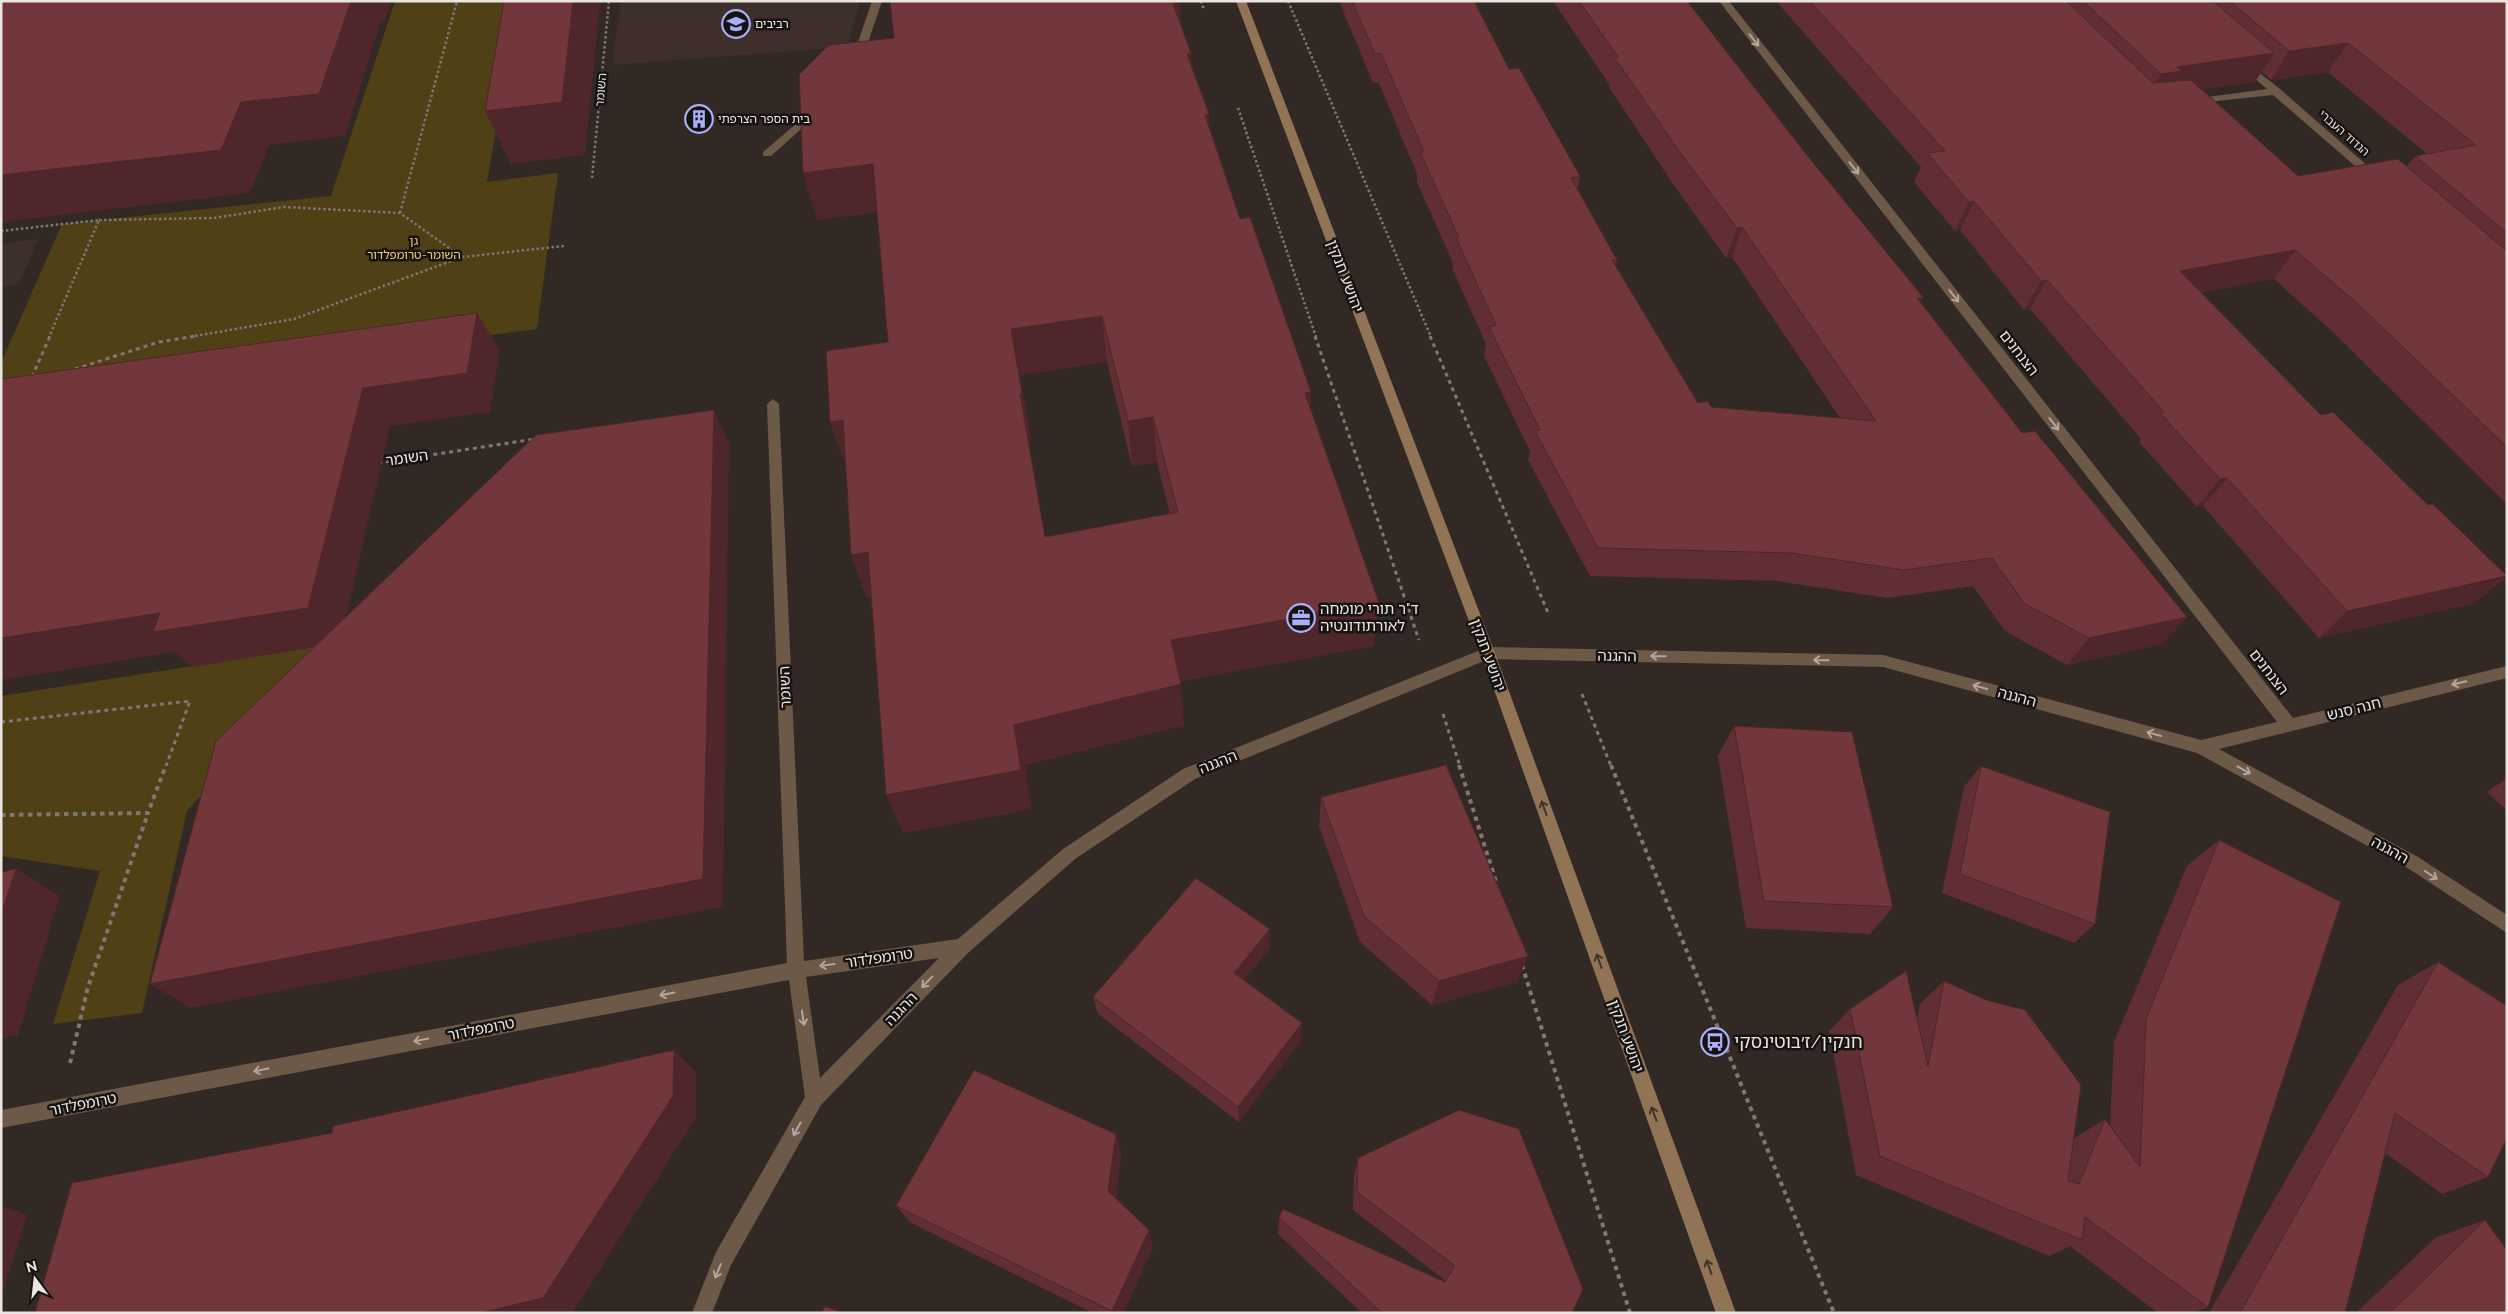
<svg xmlns="http://www.w3.org/2000/svg" width="2508" height="1314" font-family="Raleway,'Noto Sans Hebrew',sans-serif">
  <style>
    .built { fill: #3f2f2a }
    .green { fill: #504016 }
    .lines { fill: none; stroke-linecap: round; stroke-linejoin: round }
    .path-far2 { stroke: #7f7773; stroke-width: 2.5; stroke-dasharray: 2.5 2.5; stroke-linecap: butt }
    .path-far1 { stroke: #7f7773; stroke-width: 3; stroke-dasharray: 4 4; stroke-linecap: butt }
    .path { stroke: #7f7773; stroke-width: 4; stroke-dasharray: 4.5 4.5; stroke-linecap: butt }
    .street { fill: #6c5948; fill-rule: evenodd }
    .secondary { fill: #917356; fill-rule: evenodd }
    .wall { fill: #612f33; fill-rule: evenodd }
    .shaded-wall { fill: #4f2629 }
    .building { fill: #71373b; stroke: #4f2629; fill-rule: evenodd }
    .oneway { stroke: #b2a69d }
    .oneway2 { stroke: #423529 }
    .labels { text-anchor: middle; stroke-width: 5; stroke-linejoin: round; paint-order: stroke }
    .far-poi-label { font-size: 12px; fill: #ebe5e2; stroke: #171311; text-anchor: start }
    .far-street-label { font-size: 12px; fill: #ebe5e2; stroke: #171311 }
    .far-park-label { font-size: 12px; fill: #f0ce78; stroke: #171311 }
    .street-label { font-size: 15px; fill: #ebe5e2; stroke: #171311 }
    .poi-label { font-size: 15px; fill: #ebe5e2; stroke: #171311; text-anchor: start }
    .near-poi-label { font-size: 18px; fill: #ebe5e2; stroke: #171311; text-anchor: start }
  </style>
  <rect width="100%" height="100%" fill="#322925"/>
  <g class="built">
    <path d="M621,1h239l-13,46 -235,18z"/>
    <path d="M38,239l-19,45 -18,2v-42z"/>
  </g>
  <g class="green">
    <path d="M395,1h123l-31,181 71,-9 -21,156 -536,71v-37l61,-139 269,-28z"/>
    <path d="M340,643l-153,168 -45,202 -89,11 47,-153 -99,-15v-160z"/>
  </g>
  <g class="lines">
    <g class="path-far2">
      <path d="M1201,1l3,9"/>
      <path d="M1288,1l143,336"/>
      <path d="M1238,108l78,229"/>
      <path d="M592,178l17,-177"/>
      <path d="M400,213l57,-212"/>
      <path d="M99,220l115,-2 70,-11 116,6 62,44 -168,62 -105,18"/>
      <path d="M1,231l98,-11 -50,117"/>
      <path d="M462,257l102,-11"/>
    </g>
    <g class="path-far1">
      <path d="M1315,336l104,304"/>
      <path d="M1430,336l119,279"/>
      <path d="M75,369l84,-27 37,-6"/>
      <path d="M32,377l18,-41"/>
      <path d="M378,463l157,-24"/>
      <path d="M1582,694l29,72"/>
      <path d="M1443,714l17,52"/>
      <path d="M1,722l189,-21 -24,65"/>
    </g>
    <g class="path">
      <path d="M1459,765l38,120"/>
      <path d="M1611,765l223,548"/>
      <path d="M1,815l147,-2 18,-48"/>
      <path d="M1522,965l108,348"/>
      <path d="M70,1063l18,-76 60,-174"/>
    </g>
    <g class="street">
      <path d="M872,1h10l-20,59 -9,2 -1,-2z"/>
      <path d="M1719,1h10l564,717 214,-52v12l-288,71 199,108 89,58v18l-101,-66 -209,-114 -314,-86 -394,-8 -294,120 -120,80 -107,94 -147,152 -90,160 -19,48h-20l24,-61 89,-155 -16,-117 -788,148v-18l786,-147 -20,-559 6,-5 6,5 25,557 154,-22 105,-90 120,-80 305,-122 395,8 318,85 76,-18zM939,958l-119,120 -14,-101z"/>
      <path d="M2244,61l36,28 98,86v4h-8l-97,-84 -84,9v-4l4,-1 74,-10 -27,-23v-4z"/>
      <path d="M816,107l5,3 -1,2 -49,44h-8v-4z"/>
    </g>
    <path class="secondary" d="M1236,1h10l249,652 241,660h-20l-235,-660z"/>
  </g>
  <g class="wall">
    <path d="M1339,1h135l35,68 71,107 -2,13 39,71 -2,5 83,138 13,4 129,11 -108,-161 -6,1 -55,-77 -62,-94v-3l-56,-83h134l119,153 117,143 -2,6 101,130 165,184 -25,27 -95,21 -62,-34 -32,-45 -86,12 -110,-17 -187,-5 -62,-116 2,-9 -46,-95 2,-12 -34,-76 1,-5 -36,-81v-8l-38,-91h-6z"/>
    <path d="M1776,1h731v503l-172,-170 -61,-55 -73,13 274,311 -156,35 -116,-132 -6,1 -58,-65 2,-3 -111,-130 -6,1 -64,-80 -5,1 -41,-49 7,-15zM2262,72l9,8 57,-8 99,82 -12,2 -8,10 -109,10 -96,-87 53,-7z"/>
    <path d="M1181,26l10,27v13l18,62 31,91 71,173 -1,15 64,239 -194,35 4,44 -159,40 6,44 -128,24 -32,-235h-4l-16,-43 37,-213 -11,-130 -60,8 77,-182zM1107,362l25,104 25,-4 13,52 -125,23 -17,-98h3l-12,-64z"/>
    <path d="M1734,726l159,181 -23,27 -124,-6 -28,-172z"/>
    <path d="M1981,766l114,158 -21,19 -132,-50 22,-106z"/>
    <path d="M2507,778v33l-20,-19z"/>
    <path d="M1321,797l207,159 -11,26 -85,23 -72,-63 -41,-116z"/>
    <path d="M2219,840l-11,467 -15,6h-35l-88,-67 -21,10 -193,-81 -27,-144 21,-22 67,10 3,-15 24,-23 129,158 32,-20 5,6 4,-83 73,-176z"/>
    <path d="M1270,948l-27,32 58,60 -62,82 -141,-108 -5,-17z"/>
    <path d="M2438,962l50,215 -46,17 -57,-41 -40,160h-136l189,-328z"/>
    <path d="M1116,1134l5,20 -5,44 37,49 -30,66h-30l-182,-90 -15,-17z"/>
    <path d="M1358,1158l214,155h-210l-84,-79 1,-17 166,65 1,-1 -93,-71 1,-33z"/>
    <path d="M2485,1220l22,93h-151l79,-75z"/>
  </g>
  <g class="shaded-wall">
    <path d="M351,1h41l-7,20h-4l-36,115 -76,9 -19,48 -249,29v-47l240,-73z"/>
    <path d="M573,1h27l-15,154 -74,9 -26,-53z"/>
    <path d="M1170,1h10l1,36z"/>
    <path d="M2348,43l-20,29 -57,8 18,-29z"/>
    <path d="M1191,53l2,46 -6,-45z"/>
    <path d="M2274,53l-19,29 -86,12 -24,9 16,-29 16,-7z"/>
    <path d="M1209,114l1,46 -5,-45z"/>
    <path d="M873,164l12,47 -68,9 -14,-47z"/>
    <path d="M1974,201l-14,29 -5,1 14,-29z"/>
    <path d="M1742,227l-10,30 -6,1 11,-30z"/>
    <path d="M2295,250l-21,29 -113,21 19,-29z"/>
    <path d="M2047,280l-17,29 -6,1 17,-29z"/>
    <path d="M1923,297l-14,30 8,-29z"/>
    <path d="M477,313l23,38 -10,61 -100,14 -50,217 -148,24 -16,-15 -175,28v-42l362,-250z"/>
    <path d="M1102,316l5,46 -88,13 12,64h-3l25,142 -33,-187 -9,-65z"/>
    <path d="M1311,392l-2,46 -4,-45z"/>
    <path d="M714,410l15,34 -6,463 -532,101 -41,-24z"/>
    <path d="M1153,417l4,45 -25,4 -4,-45z"/>
    <path d="M843,420l3,47 -16,-45z"/>
    <path d="M2227,478l-24,28 -6,1 23,-28z"/>
    <path d="M868,552l15,43 -16,3 -16,-43z"/>
    <path d="M2507,577l-32,26 -156,35 28,-27z"/>
    <path d="M1379,603l-5,43 -200,36 -3,-42z"/>
    <path d="M2187,617l-25,27 -95,21 22,-27z"/>
    <path d="M1181,684l3,41 -159,40 6,44 -128,24 -17,-38 128,-70z"/>
    <path d="M16,869l44,27 -42,139 -17,3v-124z"/>
    <path d="M1270,929v19l-36,43v-18z"/>
    <path d="M1528,956l-11,26 -85,23 7,-24z"/>
    <path d="M1302,1023l-1,17 -62,82 -1,-15z"/>
    <path d="M674,1050l22,22v45l-123,195 -93,1z"/>
    <path d="M1116,1134l5,20 -7,55 -6,-18z"/>
    <path d="M1,1206l26,9 -26,83z"/>
    <path d="M1149,1230l4,17 -30,66h-11v-2z"/>
  </g>
  <g class="building">
    <path d="M1,1h350l-32,93 -78,8 -20,48 -220,25z"/>
    <path d="M504,1h69l-11,101 -77,9z"/>
    <path d="M890,1h282l19,52 -4,1 22,60 -4,1 35,104 10,-2 61,175 -6,1 74,210 -208,37 10,44 -167,41 7,45 -135,25 -18,-243 -17,3 -8,-135 -13,2 -4,-71 62,-9 -15,-178 -70,9 -4,-98 30,-30 65,-7zM1102,316l26,105 25,-4 25,95 -133,25 -25,-143 2,-1 -11,-64z"/>
    <path d="M1352,1h122l35,68 10,-1 61,108 -9,2 46,82h-5l86,143 10,-2 3,6 165,14 -134,-194 -5,1 -58,-77 -64,-93 3,-1 -39,-56h108l119,153 117,143 -6,1 105,135 13,-2 152,186 -98,21 -64,-34 -33,-46 -88,12 -113,-17 -193,-5 -63,-117 5,-1 -51,-103 7,-2 -40,-87h3l-39,-86h4l-43,-99 -6,1z"/>
    <path d="M1810,1h256l87,82 38,-3 107,96 100,-17 109,92v196l-148,-142 -64,-55 -115,21 141,144 12,-3 95,93 5,-1 74,72 -160,35 -120,-133 -7,1 -60,-66 4,-1 -117,-132 -6,1 -67,-80 -5,1 -42,-49 18,-2z"/>
    <path d="M2083,1h130l61,52 -97,14 5,4 -21,3z"/>
    <path d="M2230,1h277v232l-92,-77 61,-11 -128,-102 -59,8z"/>
    <path d="M477,313l-10,60 -104,15 -55,220 -155,24 7,-19 -159,25v-259z"/>
    <path d="M714,410l-11,469 -553,105 66,-243 320,-306z"/>
    <path d="M1734,726l118,6 41,175 -129,-6z"/>
    <path d="M1446,765l82,191 -89,25 -75,-65 -43,-119z"/>
    <path d="M1981,766l129,46 -15,112 -135,-50z"/>
    <path d="M2219,840l122,62 -133,405 -123,-90 -3,23 -202,-84 -30,-147 56,-38 22,95 16,-85 42,19 39,10 56,75 -13,96 11,3 26,-65 35,48 6,-148z"/>
    <path d="M16,869l-15,45v-42z"/>
    <path d="M1196,878l74,51 -36,44 68,50 -64,84 -145,-110z"/>
    <path d="M2438,962l69,44v132l-19,39 -93,-64 -50,200h-105z"/>
    <path d="M674,1050l-1,46 -130,202 -63,15h-445l37,-130 260,-50 1,-7z"/>
    <path d="M974,1070l142,64 -8,57 41,39 -37,81 -216,-105z"/>
    <path d="M1459,1110l60,19 64,160 -11,24h-190l-103,-96 4,-8 162,73 10,-16 -98,-74 1,-34z"/>
    <path d="M2485,1220l22,30v63h-117z"/>
    <path d="M825,1306l18,7h-21z"/>
  </g>
  <defs><path id="oneway-shaft" d="M-6 0H5M1.5-3L5.5 0L1.5 3" fill="none" stroke-width="1.6" stroke-linecap="round" stroke-linejoin="round" transform="scale(1.25)"/></defs>
  <g class="oneway">
    <use href="#oneway-shaft" transform="translate(1754 40) rotate(52)"/>
    <use href="#oneway-shaft" transform="translate(1854 168) rotate(52)"/>
    <use href="#oneway-shaft" transform="translate(1954 296) rotate(52)"/>
    <use href="#oneway-shaft" transform="translate(2054 424) rotate(52)"/>
    <use href="#oneway-shaft" transform="translate(1658 656) rotate(-179)"/>
    <use href="#oneway-shaft" transform="translate(1821 660) rotate(-179)"/>
    <use href="#oneway-shaft" transform="translate(2459 683) rotate(166)"/>
    <use href="#oneway-shaft" transform="translate(1980 687) rotate(-165)"/>
    <use href="#oneway-shaft" transform="translate(2154 734) rotate(-165)"/>
    <use href="#oneway-shaft" transform="translate(2244 770) rotate(29)"/>
    <use href="#oneway-shaft" transform="translate(2431 875) rotate(34)"/>
    <use href="#oneway-shaft" transform="translate(827 965) rotate(172)"/>
    <use href="#oneway-shaft" transform="translate(927 982) rotate(134)"/>
    <use href="#oneway-shaft" transform="translate(667 994) rotate(169)"/>
    <use href="#oneway-shaft" transform="translate(803 1018) rotate(82)"/>
    <use href="#oneway-shaft" transform="translate(421 1040) rotate(169)"/>
    <use href="#oneway-shaft" transform="translate(261 1070) rotate(169)"/>
    <use href="#oneway-shaft" transform="translate(797 1129) rotate(119)"/>
    <use href="#oneway-shaft" transform="translate(718 1271) rotate(112)"/>
  </g>
  <g class="oneway2">
    <use href="#oneway-shaft" transform="translate(1544 808) rotate(-110)"/>
    <use href="#oneway-shaft" transform="translate(1599 961) rotate(-110)"/>
    <use href="#oneway-shaft" transform="translate(1654 1114) rotate(-110)"/>
    <use href="#oneway-shaft" transform="translate(1709 1267) rotate(-110)"/>
  </g>
  <defs>
    <symbol id="school-ring" viewBox="-11 -11 22 22"><circle r="9.5" fill="#171311" stroke="#abaffb" stroke-width="1.5"/><path d="M0-5L7-2L0 1L-7-2ZM-4 1L0 2.5L4 1V4Q0 6-4 4Z" fill="#abaffb"/></symbol>
    <symbol id="building-ring" viewBox="-11 -11 22 22"><circle r="9.5" fill="#171311" stroke="#abaffb" stroke-width="1.5"/><path d="M-4-6H4V6H1V3H-1V6H-4ZM-2.5-4.3h1.7v1.8h-1.7ZM.8-4.3h1.7v1.8H.8ZM-2.5-1h1.7V.8h-1.7ZM.8-1h1.7V.8H.8Z" fill="#abaffb"/></symbol>
    <symbol id="office-ring" viewBox="-11 -11 22 22"><circle r="9.5" fill="#171311" stroke="#abaffb" stroke-width="1.5"/><path d="M-6-3h4V-5.5h4V-3h4V5H-6ZM-1-4.5V-3h2v-1.5ZM-6 0V1H6V0Z" fill="#abaffb"/></symbol>
    <symbol id="bus-ring" viewBox="-11 -11 22 22"><circle r="9.5" fill="#171311" stroke="#abaffb" stroke-width="1.5"/><path d="M-5-6H5V4H4V6H2V4H-2V6H-4V4H-5ZM-3.5-4V0h7V-4ZM-3.5 1.2v1.5H-2V1.2ZM2 1.2v1.5H3.5V1.2Z" fill="#abaffb"/></symbol>
  </defs>
  <g fill-rule="evenodd">
    <use href="#school-ring" x="720" y="8" width="32" height="32"/>
    <use href="#building-ring" x="683" y="103" width="32" height="32"/>
    <use href="#office-ring" x="1285" y="602" width="32" height="32"/>
    <use href="#bus-ring" x="1699" y="1026" width="32" height="32"/>
  </g>
  <g class="labels">
    <g class="far-poi-label">
      <text x="755" y="28">רביבים</text>
      <text x="718" y="123">בית הספר הצרפתי</text>
    </g>
    <g class="far-street-label">
      <text transform="translate(601 90) rotate(-85)" y="4">השומר</text>
      <text transform="translate(2344 133) rotate(41)" y="4">הגדוד העברי</text>
    </g>
    <g class="far-park-label">
      <text x="414" y="245">גן<tspan x="414" dy="14">השומר-טרומפלדור</tspan></text>
    </g>
    <g class="street-label">
      <text transform="translate(1345 276) rotate(69)" y="5">יהושע חנקין</text>
      <text transform="translate(2019 353) rotate(52)" y="5">הצנחנים</text>
      <text transform="translate(407 458) rotate(-8)" y="5">השומר</text>
      <text transform="translate(1488 655) rotate(70)" y="5">יהושע חנקין</text>
      <text transform="translate(1617 656) rotate(1)" y="5">ההגנה</text>
      <text transform="translate(2269 672) rotate(52)" y="5">הצנחנים</text>
      <text transform="translate(785 687) rotate(-92)" y="5">השומר</text>
      <text transform="translate(2017 697) rotate(15)" y="5">ההגנה</text>
      <text transform="translate(2354 709) rotate(-14)" y="5">חנה סנש</text>
      <text transform="translate(1218 762) rotate(-22)" y="5">ההגנה</text>
      <text transform="translate(2390 850) rotate(29)" y="5">ההגנה</text>
      <text transform="translate(879 958) rotate(-8)" y="5">טרומפלדור</text>
      <text transform="translate(901 1009) rotate(-46)" y="5">ההגנה</text>
      <text transform="translate(481 1029) rotate(-11)" y="5">טרומפלדור</text>
      <text transform="translate(1626 1036) rotate(70)" y="5">יהושע חנקין</text>
      <text transform="translate(83 1104) rotate(-11)" y="5">טרומפלדור</text>
    </g>
    <g class="poi-label">
      <text x="1320" y="614">ד"ר תורי מומחה<tspan x="1320" dy="17">לאורתודונטיה</tspan></text>
    </g>
    <g class="near-poi-label">
      <text x="1734" y="1048">חנקין/ז׳בוטינסקי</text>
    </g>
  </g>
  <rect width="2508" height="1314" fill="none" stroke="#ebe5e2" stroke-width="5"/>
  <g transform="translate(35 1279) rotate(345)" stroke="#171311" stroke-width="4" paint-order="stroke">
  <path d="M0-4L9 19L0 12L-9 19Z" fill="#ebe5e2"/>
  <text y="-8" font-size="14" font-weight="bold" text-anchor="middle" fill="#ebe5e2">N</text>
  </g>
</svg>
